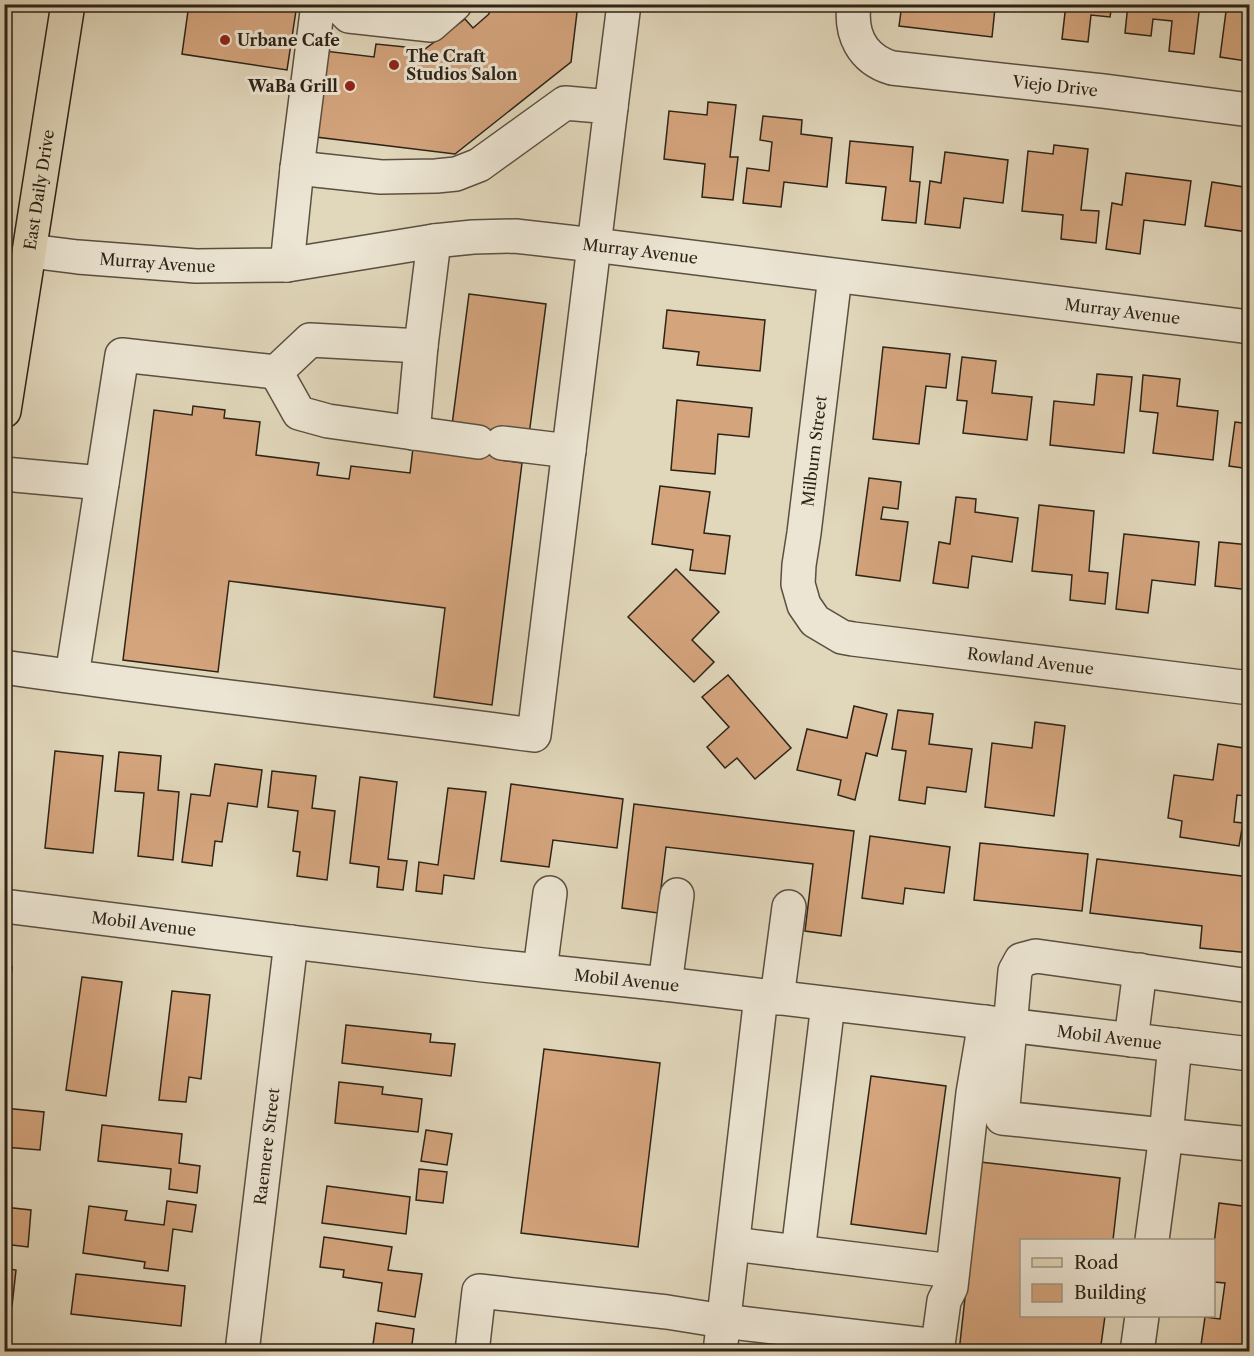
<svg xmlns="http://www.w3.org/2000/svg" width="1254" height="1356" font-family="'Libre Caslon Text',serif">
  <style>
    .building { fill: #d4a47d; stroke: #2d2317; stroke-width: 1.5 }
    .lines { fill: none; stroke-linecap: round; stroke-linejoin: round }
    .minor-casing { stroke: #5a5040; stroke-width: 36 }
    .major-casing { stroke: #2d2317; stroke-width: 36 }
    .minor { stroke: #ece5d3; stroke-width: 33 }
    .major { stroke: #e1d7bb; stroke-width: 33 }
    .poi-dot { fill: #8f2418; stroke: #ece5d3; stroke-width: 2 }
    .labels { text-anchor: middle; stroke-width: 6; stroke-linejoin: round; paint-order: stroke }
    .poi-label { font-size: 16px; font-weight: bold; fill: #2d2317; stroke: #ece5d3; text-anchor: start }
    .street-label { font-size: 16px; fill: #2d2317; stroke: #ece5d3 }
  </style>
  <rect width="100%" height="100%" fill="#e1d7bb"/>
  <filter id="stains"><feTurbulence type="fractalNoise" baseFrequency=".00333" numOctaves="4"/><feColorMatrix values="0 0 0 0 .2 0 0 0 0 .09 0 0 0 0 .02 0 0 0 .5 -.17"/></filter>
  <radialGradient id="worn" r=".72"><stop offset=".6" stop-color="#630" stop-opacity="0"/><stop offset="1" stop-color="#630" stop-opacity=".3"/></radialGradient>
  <g class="building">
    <path d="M189,4h108l-10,66 -105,-16z"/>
    <path d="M490,4h88l-7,58 -116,92 -139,-17 9,-86 49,6 2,-13 49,5 40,-30 8,9 16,-14z"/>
    <path d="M902,4h78v3l15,1 -3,29 -93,-11z"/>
    <path d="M1066,4h46l-2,13 -19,-2 -3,27 -26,-3z"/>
    <path d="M1128,4h72l-6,50 -25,-3 3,-30 -19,-2 -2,17 -26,-3z"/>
    <path d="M1227,4h23v32l-4,25 -26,-4z"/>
    <path d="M708,102l28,3 -6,52h8l-5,43 -31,-3 3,-33 -41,-5 5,-48 38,4z"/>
    <path d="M763,116l39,4 -1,14 31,4 -5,49 -43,-5 -3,25 -38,-4 4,-35 22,3 3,-29 -12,-2z"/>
    <path d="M850,141l63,6 -3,34 10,1 -4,41 -34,-3 4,-33 -40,-4z"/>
    <path d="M1054,145l34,4 -7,61 18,1 -3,32 -35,-4 2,-24 -41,-4 6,-60 25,3z"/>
    <path d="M945,152l63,8 -5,43 -39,-5 -4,30 -35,-4 5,-43 11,2z"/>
    <path d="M1126,173l65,8 -6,44 -41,-5 -4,34 -34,-5 6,-46 10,2z"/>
    <path d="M1212,182l38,6v75l-6,-1 4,-30 -43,-6z"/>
    <path d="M469,294l77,10 -17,131 -26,-3 -3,28 22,3 -30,242 -58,-8 11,-89 -216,-27 -11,91 -95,-12 31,-250 38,5 1,-9 32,4 -1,8 36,4 -4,33 63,8 -2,12 32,4 2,-13 59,7 3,-25 39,-23z"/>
    <path d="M667,310l98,10 -5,51 -63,-6 2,-13 -36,-4z"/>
    <path d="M883,347l67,7 -4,34 -20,-2 -7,58 -46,-5z"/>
    <path d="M962,357l34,4 -4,32 40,4 -5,43 -64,-7 4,-32 -10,-1z"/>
    <path d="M1097,374l35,3 -8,76 -74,-8 4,-44 40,4z"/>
    <path d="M1143,375l37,4 -3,27 41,5 -5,49 -60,-7 5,-40 -18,-2z"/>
    <path d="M677,400l75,8 -3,29 -31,-3 -3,40 -44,-4z"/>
    <path d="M1235,422l15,2v45l-21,-3z"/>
    <path d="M869,478l32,4 -3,27 -15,-2 -2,12 27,3 -8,59 -44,-6z"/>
    <path d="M660,486l50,6 -6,41 26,3 -5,38 -35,-4 3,-20 -41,-6z"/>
    <path d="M956,497l20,2 -1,13 43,6 -6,44 -40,-6 -4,32 -35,-5 6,-41 11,2z"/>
    <path d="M1039,505l55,6 -5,60 19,2 -3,31 -35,-4 2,-25 -40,-4z"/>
    <path d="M1124,534l75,8 -4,43 -43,-5 -4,33 -32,-4z"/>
    <path d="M1219,542l31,3v45l-35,-4z"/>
    <path d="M676,569l43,43 -27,28 22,22 -20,20 -66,-65z"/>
    <path d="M728,675l63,73 -36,31 -18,-21 -12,10 -18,-21 22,-20 -27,-30z"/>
    <path d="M854,706l33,8 -10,42 -11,-3 -11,47 -17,-5 3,-15 -44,-10 10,-41 40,9z"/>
    <path d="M898,710l35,4 -4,30 43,5 -6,43 -39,-5 -2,17 -26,-4 7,-49 -14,-2z"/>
    <path d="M1035,722l30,4 -11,90 -69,-9 7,-64 40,5z"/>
    <path d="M1218,744l32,5v18l-5,29 -8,-1 -3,27 9,1 -4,23 -59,-9 2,-16 -14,-3 6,-43 39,5z"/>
    <path d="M55,751l48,5 -10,97 -48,-5z"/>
    <path d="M119,752l42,4 -3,34 21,2 -6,68 -35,-4 6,-63 -29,-2z"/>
    <path d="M215,764l47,6 -5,37 -29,-4 -6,39 -7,-1 -3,25 -30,-4 9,-68 19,2z"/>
    <path d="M272,771l44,5 -4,32 23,3 -8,69 -30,-4 3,-24 -7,-1 5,-40 -30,-4z"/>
    <path d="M360,777l37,5 -9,77 19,2 -4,29 -26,-3 2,-20 -29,-4z"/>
    <path d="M511,784l112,15 -6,49 -64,-8 -4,27 -48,-6z"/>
    <path d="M448,788l38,4 -12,87 -30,-4 -2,19 -26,-3 3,-29 19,3z"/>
    <path d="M634,804l220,27 -13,105 -36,-5 8,-67 -147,-17 -8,66 -36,-5z"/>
    <path d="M870,836l80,11 -6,46 -39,-5 -2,16 -41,-6z"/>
    <path d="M980,843l108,11 -6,57 -108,-11z"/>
    <path d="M1097,859l153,18v76l-50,-5 2,-22 -112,-13z"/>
    <path d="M4,966l8,1 -8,75z"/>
    <path d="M82,977l40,5 -16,114 -40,-6z"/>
    <path d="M172,991l38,4 -9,84 -12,-2 -3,25 -27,-2z"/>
    <path d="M346,1025l85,9 -1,8 25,2 -4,32 -109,-13z"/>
    <path d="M544,1049l116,14 -22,184 -117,-14z"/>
    <path d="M871,1076l75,10 -20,148 -75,-10z"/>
    <path d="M339,1082l44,5 -1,7 40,5 -4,33 -83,-9z"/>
    <path d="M4,1108l40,4 -4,38 -36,-3z"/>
    <path d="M102,1125l80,9 -3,29 21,3 -3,27 -28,-4 2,-20 -73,-8z"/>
    <path d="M426,1130l26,4 -5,31 -26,-4z"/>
    <path d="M980,1162l140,16 -7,62h-91v76h83l-5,36h-141z"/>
    <path d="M419,1169l28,3 -4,31 -27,-3z"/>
    <path d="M327,1186l83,11 -4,37 -84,-11z"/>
    <path d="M167,1201l29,4 -4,27 -19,-3 -5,42 -24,-3 1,-6 -62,-9 6,-47 38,5 -2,9 39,5z"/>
    <path d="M1219,1203l31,4v145h-50l5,-35 15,2 5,-36 -11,-1v-38z"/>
    <path d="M4,1207l27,3 -3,37 -24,-3z"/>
    <path d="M324,1237l68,10 -4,23 34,4 -7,43 -37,-6 4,-28 -39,-6 1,-7 -24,-3z"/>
    <path d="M4,1268l12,2 -4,36h-8z"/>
    <path d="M76,1274l109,12 -4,40 -110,-12z"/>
    <path d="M376,1323l38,6 -3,23h-39z"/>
    <path d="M335,1347l31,5h-31z"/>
  </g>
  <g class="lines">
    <defs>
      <g id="minor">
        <path d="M337,4l12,12 82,9 24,-21"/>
        <path id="s1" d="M854,4c-4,30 8,55 38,64l211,23 147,19"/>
        <path d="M611,107l13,-103"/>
        <path id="s2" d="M30,251l48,6 118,9 91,-1 147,-24 39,-4 42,-1 79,9 656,82"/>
        <path d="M287,265l10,-97 21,-164"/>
        <path id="s3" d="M835,276l-31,257 -5,32 -1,19 6,21 11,16 27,16 11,2 397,49"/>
        <path d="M276,372l23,41 29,8 150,21"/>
        <path d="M413,433l8,-87"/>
        <path d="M502,443l67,8"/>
        <path d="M4,474l98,9"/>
        <path d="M4,667c176,26 353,44 530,68l77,-628 -46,-4 -86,62 -23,9 -20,2 -55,1 -84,-9"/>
        <path d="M72,676l50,-321 154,17 34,-32 111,6 13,-105"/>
        <path id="s4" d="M4,906l287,36 192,23 182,19 585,70"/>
        <path d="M540,970l10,-77"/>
        <path d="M665,984l12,-89"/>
        <path d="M1250,986l-214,-30 -15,4 -6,11 -13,147 248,26"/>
        <path d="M777,998l12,-91"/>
        <path d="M1131,1040l9,-70"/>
        <path d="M1152,1240l14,-105 9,-90"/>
        <path d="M733,1244l219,27"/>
        <path d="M798,1252l30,-248"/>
        <path id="s5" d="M242,1352l49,-410"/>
        <path d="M472,1352l7,-61 188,21 56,9 214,25"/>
        <path d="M720,1352l41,-356"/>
        <path d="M937,1352l7,-51 7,-14 22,-194 12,-71"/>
        <path d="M1137,1352l5,-36"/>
      </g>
      <g id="major">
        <path id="s6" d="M4,411l64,-407"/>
      </g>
    </defs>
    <use href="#minor" class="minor-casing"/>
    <use href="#major" class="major-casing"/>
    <use href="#minor" class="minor"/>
    <use href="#major" class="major"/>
  </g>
  <g class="poi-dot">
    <circle cx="225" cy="40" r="6"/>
    <circle cx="394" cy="65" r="6"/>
    <circle cx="350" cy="86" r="6"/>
  </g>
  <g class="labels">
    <g class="poi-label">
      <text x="237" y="46">Urbane Cafe</text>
      <text x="406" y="62">The Craft<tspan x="406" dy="18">Studios Salon</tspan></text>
      <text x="338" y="92" text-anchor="end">WaBa Grill</text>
    </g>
    <g class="street-label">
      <text dy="6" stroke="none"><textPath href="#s1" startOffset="246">Viejo Drive</textPath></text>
      <text dy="6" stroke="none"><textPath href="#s6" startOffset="224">East Daily Drive</textPath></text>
      <text dy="6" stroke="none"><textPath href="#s2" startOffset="614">Murray Avenue</textPath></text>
      <text dy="6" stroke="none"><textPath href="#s2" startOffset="128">Murray Avenue</textPath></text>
      <text dy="6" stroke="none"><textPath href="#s2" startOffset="1100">Murray Avenue</textPath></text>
      <text transform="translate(814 451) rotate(-83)" y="6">Milburn Street</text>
      <text dy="6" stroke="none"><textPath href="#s3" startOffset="573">Rowland Avenue</textPath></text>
      <text dy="6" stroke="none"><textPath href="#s4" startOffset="141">Mobil Avenue</textPath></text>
      <text dy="6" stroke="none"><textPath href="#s4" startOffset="627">Mobil Avenue</textPath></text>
      <text dy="6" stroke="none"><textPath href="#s4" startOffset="1113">Mobil Avenue</textPath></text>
      <text dy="6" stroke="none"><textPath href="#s5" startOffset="207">Raemere Street</textPath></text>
    </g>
  </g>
  <rect width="1254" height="1356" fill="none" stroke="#e1d7bb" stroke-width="24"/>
  <rect x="6" y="6" width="1242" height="1344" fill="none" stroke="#2d2317" stroke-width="3"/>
  <rect x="12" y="12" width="1230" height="1332" fill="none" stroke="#2d2317" stroke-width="1.5"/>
  <rect x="1020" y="1239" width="195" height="78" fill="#ece5d3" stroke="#a09788" stroke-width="1.5"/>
  <rect x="1032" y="1258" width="30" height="9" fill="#e1d7bb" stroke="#a09788" stroke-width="1.5"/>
  <text x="1074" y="1269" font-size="18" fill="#2d2317">Road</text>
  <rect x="1032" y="1284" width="30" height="18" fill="#d4a47d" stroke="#a09788" stroke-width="1.5"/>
  <text x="1074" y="1299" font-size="18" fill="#2d2317">Building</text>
  <rect width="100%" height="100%" filter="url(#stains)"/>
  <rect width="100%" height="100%" fill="url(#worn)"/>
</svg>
